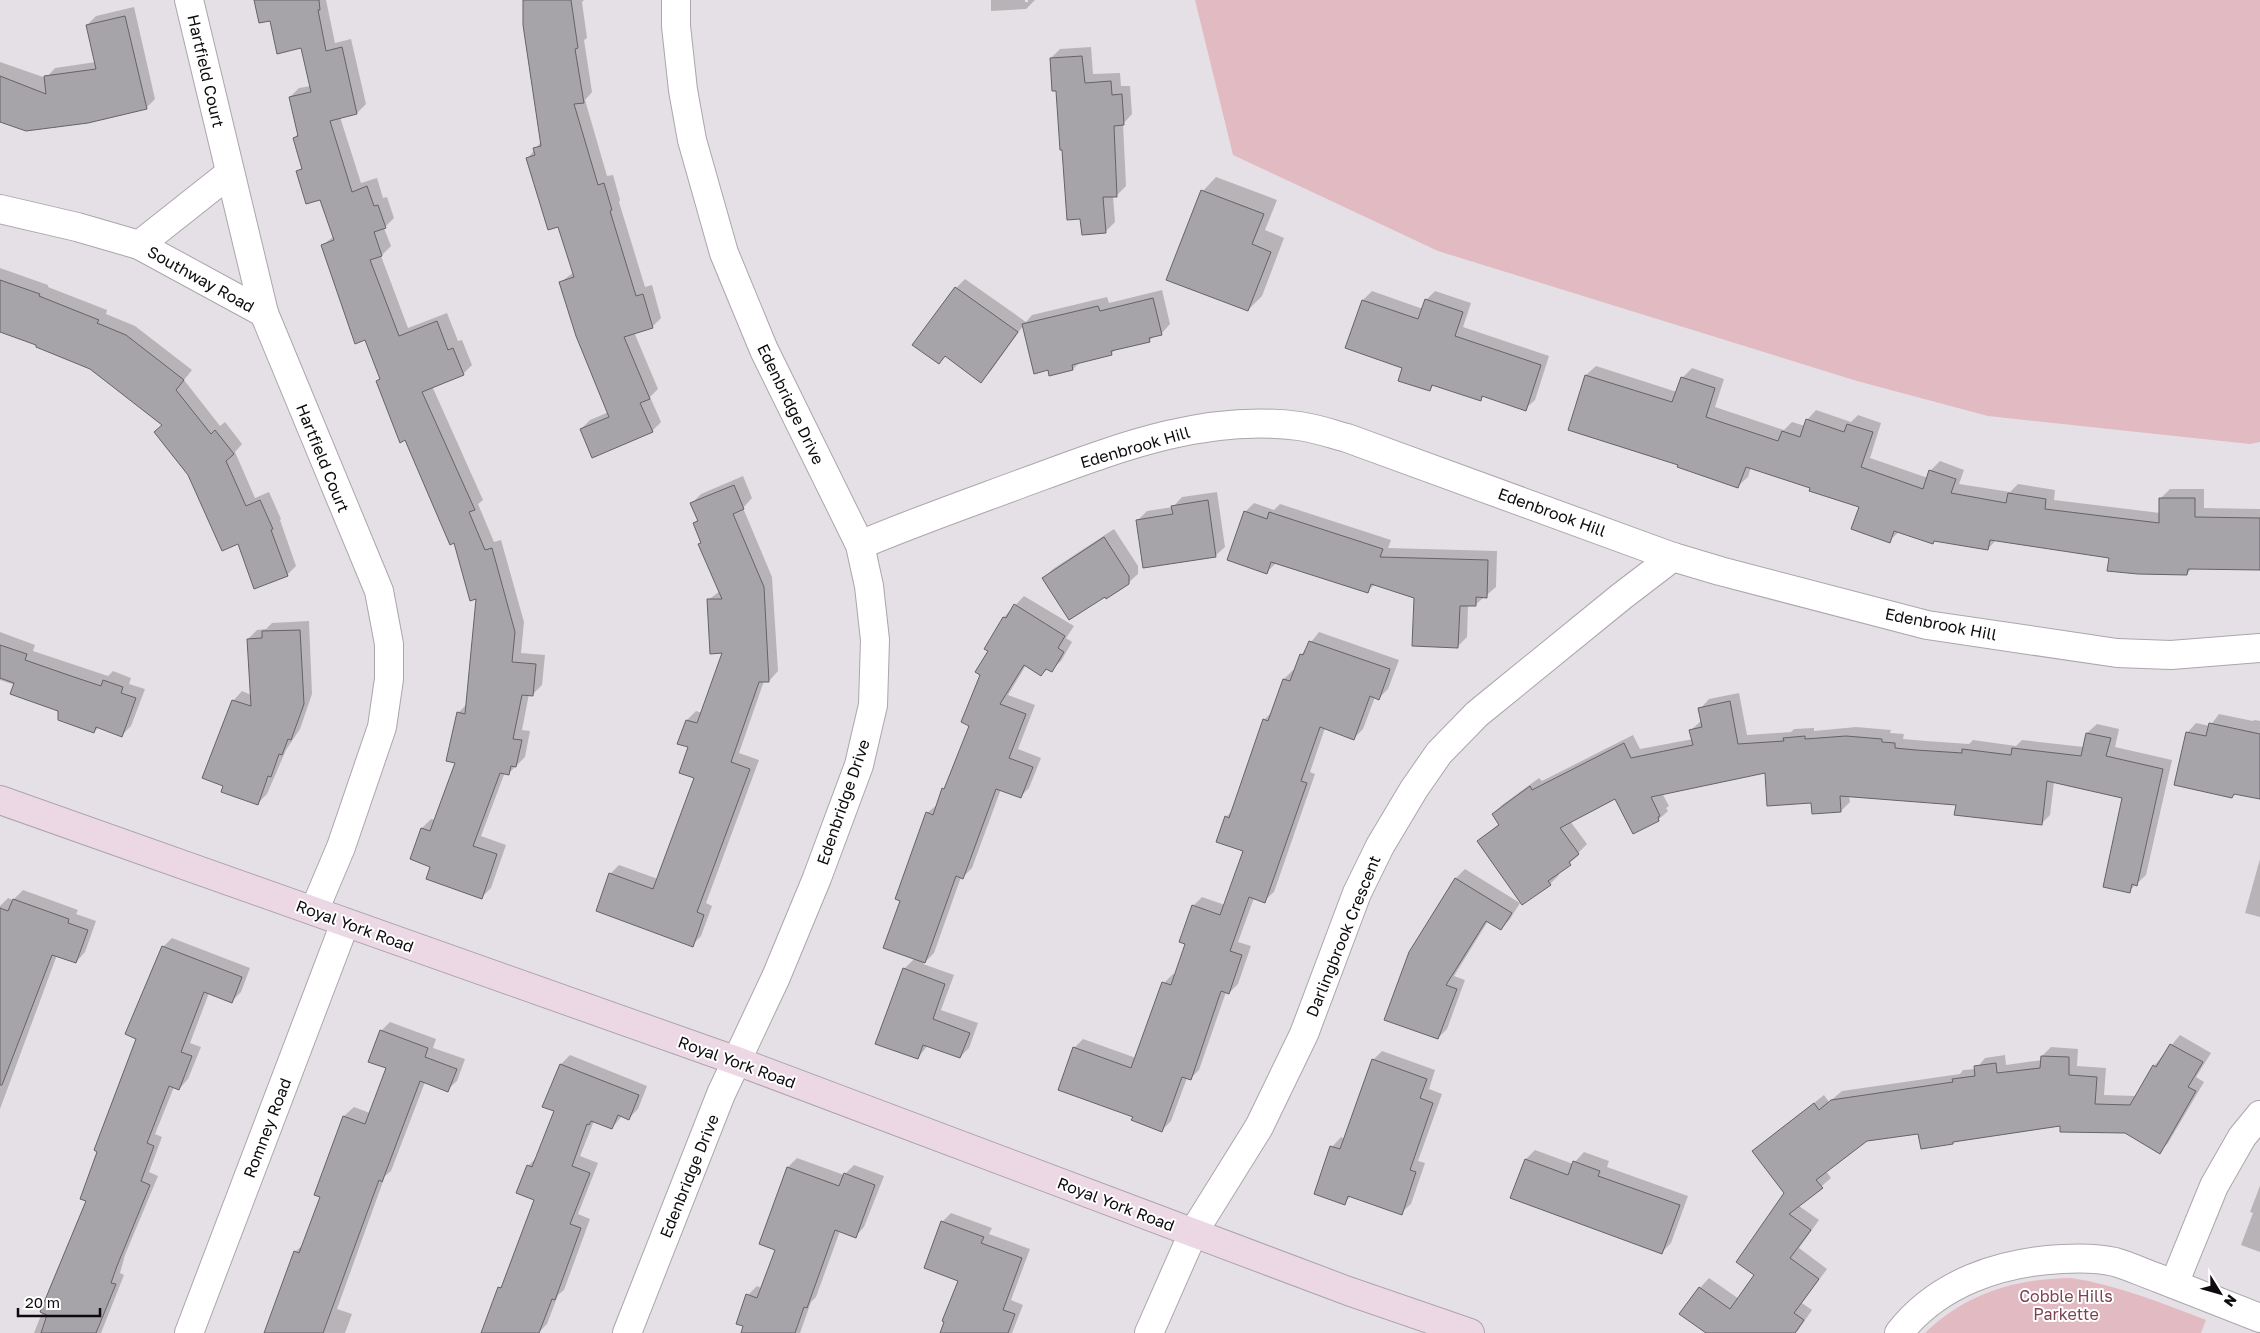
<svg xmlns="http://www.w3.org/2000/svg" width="2260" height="1333" font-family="'Golos Text',sans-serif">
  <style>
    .green { fill: #e2bac2 }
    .shadow { fill: #0003 }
    .building { fill: #a6a4a9; stroke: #656368 }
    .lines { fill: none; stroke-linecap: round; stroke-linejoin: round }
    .minor-casing { stroke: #aba6ab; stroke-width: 30 }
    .secondary-casing { stroke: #aba6ab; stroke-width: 30 }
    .minor { stroke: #fff; stroke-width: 28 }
    .secondary { stroke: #ecd8e4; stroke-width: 28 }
    .labels { text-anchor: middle; stroke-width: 4; stroke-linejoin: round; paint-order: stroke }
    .street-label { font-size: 16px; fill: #0d0b0d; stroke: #fff }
    .park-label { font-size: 16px; fill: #7c4352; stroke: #fff }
  </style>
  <rect width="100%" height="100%" fill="#e5e0e5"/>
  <g class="green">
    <path d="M1195,0h1065v442l-10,2 -262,-28 -131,-35 -419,-130 -205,-96z"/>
    <path d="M2071,1278c47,7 90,25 135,42l-5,13h-276c42,-40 89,-54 146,-55z"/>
  </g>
  <g class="shadow">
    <path d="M256,0h70l9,43 16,-4 15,65 -9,9 -17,4 21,66 16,-5 6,20 4,-1 7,21 -10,10 7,18 -10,10 27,72 39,-15 11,28 4,-1 10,25 -9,9 -31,12 51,114 -5,4 16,38 7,-2 23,82 -3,31 24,2 -3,30 -10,10 -3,-1 -7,36 8,1 -5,26 -16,16 -4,-1 -24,64 25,9 -15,43 -9,9 -50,-31 -21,-7 11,-31 9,-9 4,1 22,-58 1,-49 9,-9 11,-106 -23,-56 -77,-161 3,-3 -16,-39 -42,-94 11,-9 -13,-38 -23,-26 5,-6 -9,-28 5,-5 -9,-36 9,-9 12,-2 -9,-39 -31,-28z"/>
    <path d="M524,0h60l-2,2 5,36 -3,2 8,52 -7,8 22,76 6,-1 7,25 -1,2 26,85 7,-2 9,33 -9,9 -18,5 24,57 -8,8 11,25 -9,9 -71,-2 9,-9 19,-8 -48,-130 13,-10 -15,-47 -31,-67 13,-16z"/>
    <path d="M991,0h34v2h3v-2h7l-9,9 -35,2z"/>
    <path d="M134,7l21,92 -9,9 -146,13v-59l46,16 9,-10 41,-6 -9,-37 9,-9z"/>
    <path d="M1091,47l2,27 27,-1 1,13h9l2,28 -9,10 3,62 -9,9 -4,1 2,26 -10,10 -48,-143 -6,-31 9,-9z"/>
    <path d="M1216,177l61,23 -12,30 19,8 -22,58 -14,14 -80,-31 35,-88z"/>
    <path d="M0,268l48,17v2l59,23 -1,4 29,12 57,44 -8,10 36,46 5,-4 17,22 -7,8 20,46 14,-6 12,27 -1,1 16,46 -9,9 -49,-32 -49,-69 -26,-50 -72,-56 -53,-24 -38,-13z"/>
    <path d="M965,279l61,43 6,-7 75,-18 2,6 53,-13 8,34 -9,10 -6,1 -6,6 -33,8 -5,5 -31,8 -7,7 -23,5 -27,-48 -33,46 -9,9 -35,-25 -7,6 17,-74z"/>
    <path d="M1372,291l51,18 3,-9 9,-9 36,12 -8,24 86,29 -14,44 -10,9 -41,-13 -4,4 -45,-16 -6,6 -25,-22 -57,-20 16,-48z"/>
    <path d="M1596,366l81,26 5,-14 10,-10 32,11 -9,28 69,23 8,-8 13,4 2,-6 9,-10 35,12 7,-7 23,8 -11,35 58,20 2,-7 10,-10 24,9 -5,14 51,8 8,-8 37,6 -1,10 106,13 1,-15 9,-9h34v19l56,1v44l-68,15 -5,6 -76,-18 -115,-16 -8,9 -53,-9 -2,3 -33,-12 -11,10 -28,-34 -50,-20 -60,-20 -3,10 -10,9 -59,-22 -110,-35 17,-54z"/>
    <path d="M743,476l9,22 -9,10 29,69 6,94 -9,10h-5l-25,72 20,7 -53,143 6,3 -11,30 -9,9 -82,-71 9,-9 39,14 38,-102 -9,-57 9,-9 6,2 21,-62 -15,-51 12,-9 -26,-68 4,-4 -6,-16 9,-9z"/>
    <path d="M1217,492l8,55 -10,9 -77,-36 9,-9 26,-4 9,-10z"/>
    <path d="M1254,503l20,7 6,-6 111,36 -3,8 109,3 -1,36 -21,18h-7l-1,32 -9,9 -43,-49 -40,-13 -8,8 -91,-29 -9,9 -22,-60z"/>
    <path d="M1114,529l24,37v8l-10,9 -84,-5 9,-9z"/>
    <path d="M1024,596l50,30 -8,12 6,4 -11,19 -10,9 -3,-2 -7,7 -15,-10 -18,30 27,10 -17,44 23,9 -12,30 -9,9 -19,-8 -29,79 -9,9h-2l-27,76 -11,11 31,11 -13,35 37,13 -9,25 -9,9 -32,-12 -10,13 -14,-89 11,-11 -13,-58 25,-87 11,-9 33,-79 19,-74 -4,-3 18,-31z"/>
    <path d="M309,621l3,73 -12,35 -14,21 -19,44 -10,10 -33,-19 9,-84 9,-10 9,4 -3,-56 9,-9 9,-1 6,-6z"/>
    <path d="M0,632l35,13 -2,6 75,25 5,-5 18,7 -2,6 16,5 -14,37 -9,9 -23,-8 -5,5 -79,-47 -15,-5z"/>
    <path d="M1319,632l80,28 -11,29 -9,9 -4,-1 -12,32 -9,9 -29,-10 -15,44 5,2 -41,118 -10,9 -10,-3 -16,44 13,4 -13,38 -9,9 -3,-1 -27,78 -9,9 -3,-1 -16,43 -9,9 -28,-14 -60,-68 9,-9 53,19 28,-75 9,-9 3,1 11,-31 6,-38 9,-9 23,8 20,-54 -19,-34 8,-8 30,-89 9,-9 11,-32 9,-9 2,1 6,-16z"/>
    <path d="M1739,693l8,42 44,-3 3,-3 20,-1v3l42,-4 35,3 -1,3 14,1 -1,5 23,2 43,3 4,-4 43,6 6,-6 62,7 3,-14 10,-9 22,5 -4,18 57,13 -26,115 -17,16 -6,-94 -69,-15 -4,33 -9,9 -84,-20 -108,-8 1,6 -9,9 -29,-9 -46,-30 -104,21 7,13 -3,2 2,3 -10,9 -42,-22 -46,23 17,23 -9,9 1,2 -21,18 1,2 -9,9 -72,-43 22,-18 -7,-9 9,-9 37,-27 3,3 91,-46 7,14 53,-10 -2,-9 11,-10 -2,-11 9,-10z"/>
    <path d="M2219,714l34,7 2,-1 5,1v77l-24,-5 -4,4 -45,-64 9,-10 14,3z"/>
    <path d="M2260,859v58l-15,-4z"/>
    <path d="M1465,869l55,34 -10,16 -9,10 -13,-8 -34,55 11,4 -18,49 -9,9 18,-160z"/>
    <path d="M23,890l55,20 -2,4 20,7 -11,31 -9,10 -19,-7 -57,154v-203l8,-8 5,2z"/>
    <path d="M172,938l78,30 -9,24 -9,9 -23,-8 -19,50 11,4 -13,32 -9,10 -5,-2 -19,47 7,3 -13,35 9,4 -33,79 -5,18 4,2 -23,58h-67l53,-133 51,-162 25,-91z"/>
    <path d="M390,1022l46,17 -3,9 32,11 -8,22 -10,9 -22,-8 -34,89 -6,5 -48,133 15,5 -7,19h-80l30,-81 9,-8 18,-47 -7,-3 29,-78 10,-9 16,6 17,-45 -6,-37z"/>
    <path d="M2180,1035l31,18 -15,24 8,5 -36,61 -9,9 -33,-20 -64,-7 -107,15 -3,3 -33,-11 -52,8 -41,31 5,7 -32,28 20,14 -20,28 28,21 -25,34 10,7 -15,22 -79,1 -18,-45 9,-10 30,21 17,-25 30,-81 -32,-42 70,-56 5,7 13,-11 118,-17 3,-4 13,-1 9,-11 20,-3 1,10 36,-5v-4l9,-9 27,2 -1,17 29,2 -2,27 32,1 18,-30z"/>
    <path d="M1382,1051l53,19 -6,19 13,5 -24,67 7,2 -14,41 -10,9 -50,-17 -7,7 -12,-56 9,-10 4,2 28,-79z"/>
    <path d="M570,1055l77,31 -9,23 -9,9 -7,-2 -10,12 -18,-7 -14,35 18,7 -20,51 12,5 -26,71 -6,5 -11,29 -9,9h-56l17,-45 5,-4 31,-84 -7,-34 9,-9 18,-46 6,-47z"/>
    <path d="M1535,1150l38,14 11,-12 25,9 -2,6 81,29 -17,47 -9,9 -136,-93z"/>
    <path d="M797,1158l47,17 10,-10 30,11 -20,51 -9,10 -15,-6 -24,66 -5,5 -11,31h-58l6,-38 9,-9 4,2 15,-39 -16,-6 28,-76z"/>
    <path d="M2260,1186v66l-19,-7 12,-32 -3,-1z"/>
    <path d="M951,1213l41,15 -3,6 41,15 -19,51 12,5 -11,28h-70l18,-53 -18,-58z"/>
  </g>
  <g class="building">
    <path d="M254,0h65l1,10h-2l8,41 16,-4 15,67 -27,7 22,71 15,-6 7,20 4,-1 8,23 -12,4 8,24 -12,4 29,76 38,-15 11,29 5,-2 11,27 -42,17 53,118 -6,2 16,38 7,-2 23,84 -3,30 24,2 -3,32 -11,-1 -9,44 9,1 -6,27 -5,-1 -2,9 -9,-2 -27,73 24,8 -15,45 -56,-20 4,-12 -20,-8 11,-31 9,3 25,-68 -9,-2 11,-49 8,2 11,-115 -6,2 -16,-58 -4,2 -45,-105 -5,3 -24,-62 4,-2 -15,-39 -10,4 -34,-99 13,-5 -14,-40 -14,4 -10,-33 6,-2 -9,-31 5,-2 -9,-39 22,-5 -10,-44 -24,6 -7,-33 -11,2z"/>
    <path d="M523,0h48l7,48 -3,1 9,54 -10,1 24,81 6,-2 8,27 -2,1 26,85 7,-2 10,34 -29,9 26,62 -10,4 13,29 -61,26 -12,-29 29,-12 -33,-81 -17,-54 15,-5 -16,-50 -10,3 -22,-72 9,-3 -2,-7 8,-2 -18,-121z"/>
    <path d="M125,16l22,93 -59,14 -62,8 -26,-9v-46l46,18 -2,-18 52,-7 -10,-44z"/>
    <path d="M1082,56l3,27 26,-2 1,14 10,-1 2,31 -10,1 3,71h-14l3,36 -24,2 -2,-16 -13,1 -5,-70h-2l-4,-59h-4l-2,-33z"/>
    <path d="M1201,190l63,24 -12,30 19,8 -23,59 -82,-31z"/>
    <path d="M0,280l40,14 -1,2 60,24 -2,3 29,12 58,45 -8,10 35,44 4,-4 19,24 -8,7 20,45 14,-6 13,29 -2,1 17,46 -34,13 -16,-45 -16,7 -34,-76 -34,-43 8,-7 -72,-56 -54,-22v-2l-36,-13z"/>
    <path d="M955,287l63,45 -37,51 -36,-27 -6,8 -27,-19z"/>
    <path d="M1153,298l9,37 -13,3 1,4 -39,9 1,4 -40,10 1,5 -24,6 -1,-6 -14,4 -12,-50 76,-18 2,5z"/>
    <path d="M1425,299l38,13 -8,24 86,29 -15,46 -44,-15 -1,5 -49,-16 -2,6 -32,-10 4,-13 -57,-20 17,-48 56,19z"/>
    <path d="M1585,375l87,27 9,-25 34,11 -9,29 72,24 4,-10 18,6 6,-18 38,13 3,-8 26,8 -12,35 62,22 6,-19 27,9 -5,14 55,10 2,-10 38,6 -1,10 114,14v-25h36v19l65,1v52l-72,-1 -1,6 -49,-1 -31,-3 2,-13 -119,-18 -2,10 -54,-9 -1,3 -39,-13 -4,12 -39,-14 8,-22 -50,-16 1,-3 -64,-21 -8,21 -61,-21 1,-2 -110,-35z"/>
    <path d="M734,485l10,24 -11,5 31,73 5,95h-10l-28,80 19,7 -53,143 7,3 -11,32 -97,-36 13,-38 44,16 41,-111 -15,-5 9,-26 -11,-3 9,-24 11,3 25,-70 -12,1 -3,-55h15l-24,-55 3,-1 -8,-20 5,-2 -8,-18z"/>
    <path d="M1208,500l8,57 -73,11 -7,-48 37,-6 -2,-8z"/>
    <path d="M1244,511l23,8 2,-7 114,37 -3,8 108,3 -1,38 -11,-1v9h-16l-2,42 -46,-2 2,-48 -43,-14 -3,9 -97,-31 -4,12 -40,-14z"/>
    <path d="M1104,537l25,39v8l-23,15 -1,-2 -36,23 -27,-42z"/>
    <path d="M1014,604l51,32 -7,12 6,4 -12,20 -6,-3 -5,7 -17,-11 -24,39 26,10 -17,44 24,9 -12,31 -25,-9 -33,90 -7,-3 -31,87 -42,-15 17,-47 -5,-2 31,-87 7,3 9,-27 2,1 25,-63 -8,-4 19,-47 -5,-3 13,-21 -4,-2 19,-32 3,1z"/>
    <path d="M300,630l4,74 -13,36 -3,-1 -6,16 -3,-1 -8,23 -3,-1 -10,29 -37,-13 2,-6 -21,-8 30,-78 19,6 -4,-67 15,-1v-7z"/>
    <path d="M1309,641l81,28 -11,31 -9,-4 -16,44 -34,-13 -19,54 6,2 -42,120 -16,-6 -19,54 12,4 -13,39 -8,-3 -30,89 -9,-3 -20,55 -31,-12 2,-3 -75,-27 15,-43 58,21 31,-86 9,3 14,-41 -6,-2 13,-37 28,10 23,-64 -27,-9 9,-26 4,2 34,-99 5,2 15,-42 7,2 10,-27 3,1z"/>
    <path d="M0,645l27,9 -2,6 46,16 30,10 2,-6 20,7 -2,6 15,5 -14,39 -26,-10 -2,6 -36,-13v-9l-48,-17 4,-11 -14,-5z"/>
    <path d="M1730,701l8,43 46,-3 -1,-3 22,-2v3l41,-3 36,3v3l13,1v5l21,2 46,3v-4l49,6 1,-7 69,8 5,-23 25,5 -5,18 57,13 -26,117 -5,-2 -2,9 -27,-6 19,-89 -75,-17 -5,44 -88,-10 2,-10 -116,-9 1,16 -29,2 -1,-11 -44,3 -2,-33 -114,24 9,19 -2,1 1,4 -26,13 -18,-35 -55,29 19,26 -10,8 2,3 -23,16 3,4 -29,20 -45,-64 22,-16 -7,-11 38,-28 2,4 92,-47 7,15 62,-13 -4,-15 13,-3 -4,-19z"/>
    <path d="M2209,723l51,11v65l-26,-5 -2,4 -58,-13 12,-53 20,4z"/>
    <path d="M1455,878l57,35 -11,17 -15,-9 -40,64 11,4 -19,50 -54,-19 25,-68z"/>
    <path d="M13,899l56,20 -1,4 20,7 -12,33 -24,-8 -50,130h-2v-177l8,3z"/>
    <path d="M162,946l80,31 -10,26 -28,-11 -23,60 11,4 -13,34 -10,-4 -22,57 7,3 -13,35 9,4 -33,81 -6,17 5,1 -20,49h-55l6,-18 -7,-3 46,-111 -6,-2 17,-47 -3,-2 42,-111 -11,-5z"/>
    <path d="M903,968l42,16 -12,35 37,14 -10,25 -37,-13 -5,14 -43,-15z"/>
    <path d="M380,1030l48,18 -3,9 32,12 -9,23 -28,-11 -38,101 -3,-2 -56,153h-59l30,-82 5,2 21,-56 -6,-2 29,-79 22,8 21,-56 -18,-6z"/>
    <path d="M2170,1044l33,18 -15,25 8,4 -36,63 -35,-21 -65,-1v-6l-107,16v2l-32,5 -3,-15 -51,7 -51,39 7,8 -34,26 22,16 -21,28 29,21 -25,34 10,7 -9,13h-89l-27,-19 20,-27 31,22 24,-34 -18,-13 48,-69 -32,-42 62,-48 5,7 12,-10 122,-18 -1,-3 23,-3 -1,-10 22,-3 1,10 43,-5 1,-12 28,1v18l28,2 -2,27 35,1 23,-40 3,2z"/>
    <path d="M1372,1059l55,20 -7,19 13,5 -23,67 6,2 -14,43 -54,-19 -3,9 -31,-11 16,-48 10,3z"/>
    <path d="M560,1064l79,31 -10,25 -11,-5 -6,14 -21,-8 -2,4 -2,-1 -15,42 18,7 -20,51 11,4 -26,72 -3,-1 -13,34h-58l17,-46 3,1 33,-88 -18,-7 11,-28 5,2 22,-56 -12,-4z"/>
    <path d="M1525,1159l43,16 5,-14 27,10 -2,5 82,29 -18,49 -152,-56z"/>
    <path d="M787,1167l52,19 5,-13 31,12 -19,53 -21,-8 -28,78 -3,-1 -9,26h-54l2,-7 -7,-2 10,-30 11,4 18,-48 -16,-6z"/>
    <path d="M941,1221l43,16 -3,6 41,15 -19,52 12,4 -7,19h-68l4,-11 -2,-1 16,-40 -34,-13z"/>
  </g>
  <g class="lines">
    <defs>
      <g id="minor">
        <path d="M189,0l75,313 115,278 10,53v35l-7,48 -41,120 -27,64"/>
        <path d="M0,209l77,18 62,18 91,-72"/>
        <path d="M139,245l125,68"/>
        <path d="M860,545c52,-22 106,-41 160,-61 90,-33 182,-71 279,-58 16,2 33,8 48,12l326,119 47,14 207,54 190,28 54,2 89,-7"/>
        <path d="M2174,1284l40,-98 28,-49 18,-22"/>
        <path d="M189,1333l156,-410"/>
        <path d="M627,1333l94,-239 55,-117 41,-99 42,-113 14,-60 2,-65 -6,-54 -9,-41 -96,-195 -40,-97 -32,-113 -9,-50 -7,-64v-26"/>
        <path d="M1149,1333l44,-100 66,-106 45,-93 53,-141 23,-47 34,-57 25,-36 38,-39 145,-118 51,-39"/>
        <path d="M1899,1333c39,-50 101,-71 163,-74 17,-1 36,-1 53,3 14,4 29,11 43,16 34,13 68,27 102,40"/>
      </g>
      <path id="secondary" d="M0,800l737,261 611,230 122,42"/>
    </defs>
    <use href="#minor" class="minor-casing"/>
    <use href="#secondary" class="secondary-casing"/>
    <use href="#minor" class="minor"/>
    <use href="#secondary" class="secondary"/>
  </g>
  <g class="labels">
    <g class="street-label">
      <text transform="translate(206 71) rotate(77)" y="6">Hartfield Court</text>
      <text transform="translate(201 279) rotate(29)" y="6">Southway Road</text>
      <text transform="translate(791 404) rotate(64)" y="6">Edenbridge Drive</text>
      <text transform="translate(1135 447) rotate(-16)" y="6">Edenbrook Hill</text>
      <text transform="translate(323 458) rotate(68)" y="6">Hartfield Court</text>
      <text transform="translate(1552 512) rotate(20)" y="6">Edenbrook Hill</text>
      <text transform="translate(1941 624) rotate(11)" y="6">Edenbrook Hill</text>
      <text transform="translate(843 802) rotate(-71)" y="6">Edenbridge Drive</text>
      <text transform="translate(355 926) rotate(20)" y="6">Royal York Road</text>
      <text transform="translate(1343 936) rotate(-68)" y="6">Darlingbrook Crescent</text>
      <text transform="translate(737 1062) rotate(20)" y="6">Royal York Road</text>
      <text transform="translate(267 1128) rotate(-69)" y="6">Romney Road</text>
      <text transform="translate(689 1176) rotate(-68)" y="6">Edenbridge Drive</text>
      <text transform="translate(1116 1204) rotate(21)" y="6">Royal York Road</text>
    </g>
    <g class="park-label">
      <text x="2066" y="1302">Cobble Hills<tspan x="2066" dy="18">Parkette</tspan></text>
    </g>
  </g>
  <g transform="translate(2220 1293) rotate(127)" stroke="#ffffff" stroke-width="4" paint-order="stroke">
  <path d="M0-4L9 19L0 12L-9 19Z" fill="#0d0b0d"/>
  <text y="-8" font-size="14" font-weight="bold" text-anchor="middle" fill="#0d0b0d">N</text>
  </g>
  <path d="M18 1308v8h82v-8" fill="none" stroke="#0d0b0d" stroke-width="2.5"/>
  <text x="25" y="1308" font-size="15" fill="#0d0b0d" stroke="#ffffff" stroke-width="4" paint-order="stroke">20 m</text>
</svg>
